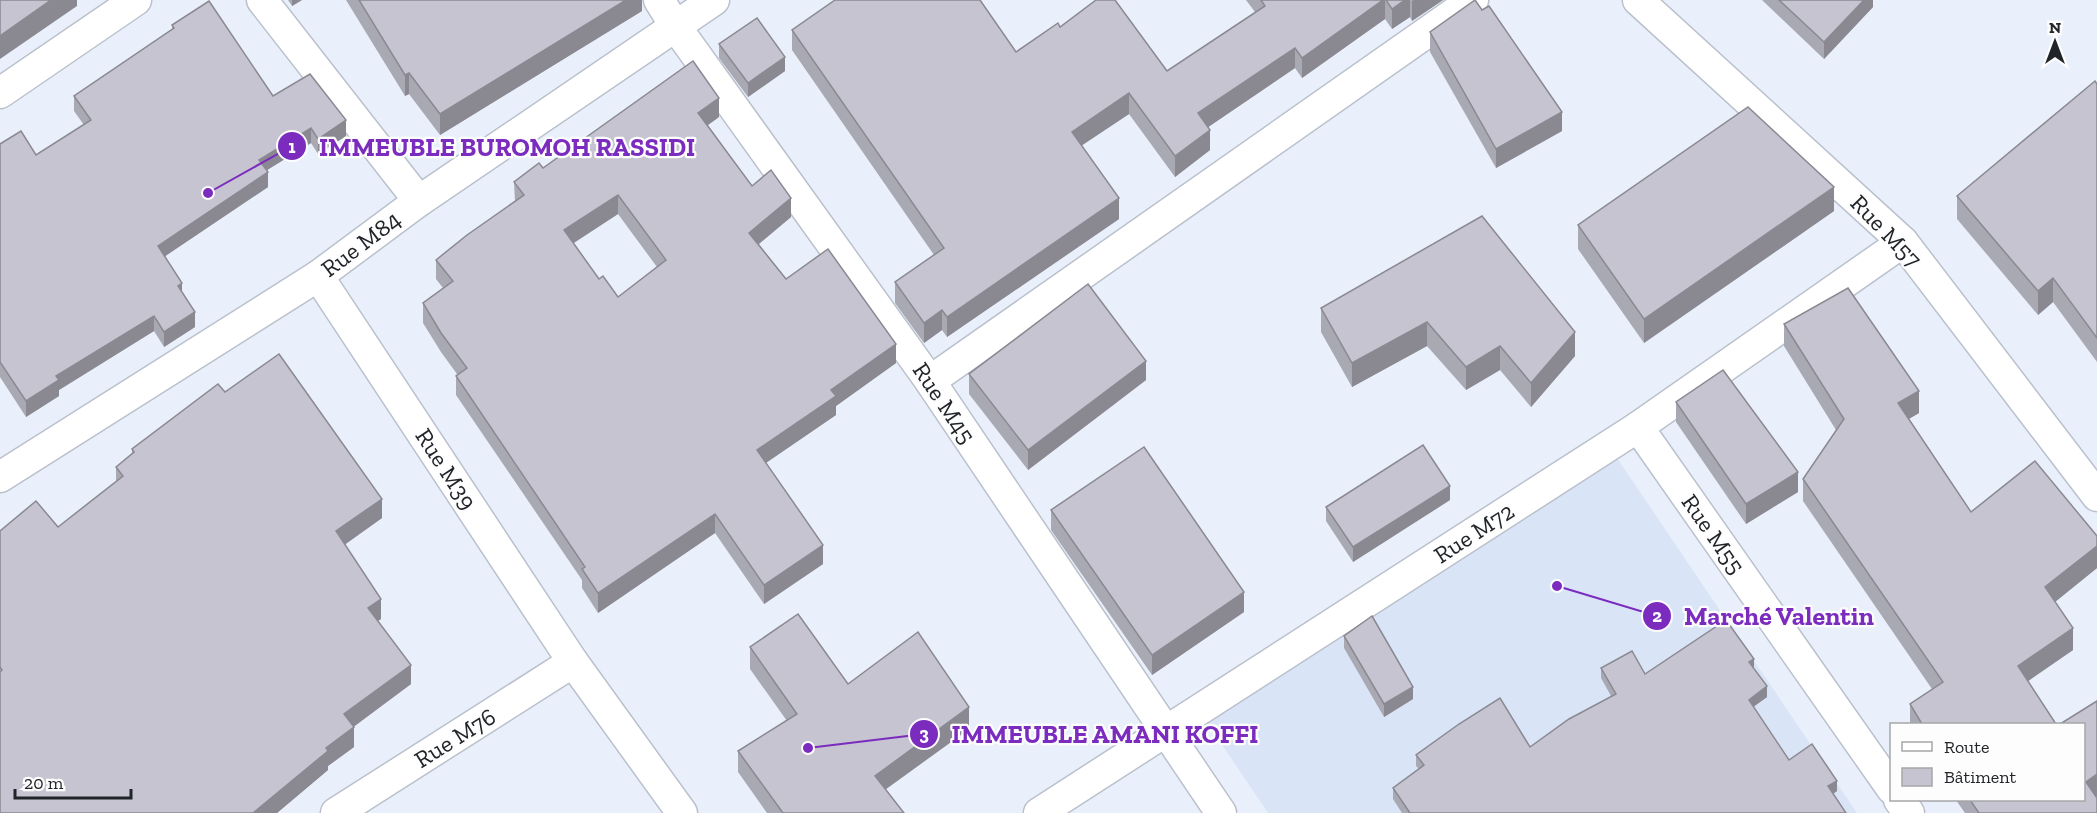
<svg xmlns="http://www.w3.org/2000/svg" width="2097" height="813" font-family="'Zilla Slab',serif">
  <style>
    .built { fill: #d9e5f6 }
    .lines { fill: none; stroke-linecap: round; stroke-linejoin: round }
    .street-casing { stroke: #bac1cc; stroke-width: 33 }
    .street { stroke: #fff; stroke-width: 30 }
    .wall { fill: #a9a9b3; fill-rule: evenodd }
    .shaded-wall { fill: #8a8992 }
    .building { fill: #c5c4d0; stroke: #8a8992; stroke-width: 1.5; fill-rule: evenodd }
    .labels { text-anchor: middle; stroke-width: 4.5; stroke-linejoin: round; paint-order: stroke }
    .street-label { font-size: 24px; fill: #212428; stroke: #fdfdfd }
    .leader { fill: none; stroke: #7b2cbf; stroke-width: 2 }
    .callout-dot { fill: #7b2cbf; stroke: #fdfdfd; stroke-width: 2 }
    .mark-label { font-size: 18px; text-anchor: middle; font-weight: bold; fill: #fff }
    .callout-label { font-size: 26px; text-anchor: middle; font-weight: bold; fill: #7b2cbf; stroke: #fdfdfd; stroke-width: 4.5; stroke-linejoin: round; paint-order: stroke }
  </style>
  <rect width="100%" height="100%" fill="#e9f0fb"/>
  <path class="built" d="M1615,455l242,358h-589l-64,-95z"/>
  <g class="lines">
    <defs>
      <g id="street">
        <path d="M262,0l157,201"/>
        <path d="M659,0l17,27 254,354 291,432"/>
        <path d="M1638,0l265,242 194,254"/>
        <path d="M0,93l136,-93"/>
        <path d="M318,276l255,386 109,151"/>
        <path d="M930,381l543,-381"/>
        <path d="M1638,427l254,362"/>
        <path d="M0,477l318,-201 101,-75 295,-201"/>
        <path d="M1899,800l10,13"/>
        <path d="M336,813l237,-151"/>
        <path d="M1039,813l599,-386 265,-185"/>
      </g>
    </defs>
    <use href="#street" class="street-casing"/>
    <use href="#street" class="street"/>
  </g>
  <g class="wall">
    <path d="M288,0h14l-10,6z"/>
    <path d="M346,0h296v11l-202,124 -31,-41 -4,2z"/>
    <path d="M1246,0h197l-31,21 -2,-4 -18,12 -7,-10 -83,59 -7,-10 -87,59 2,23 -35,27 -46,-63 -47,31 37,74 -172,118 -5,-7 -18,13 -29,-40v-21l39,-27 -142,-205v-20l224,22 44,-25 107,44 88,-59z"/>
    <path d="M1762,0h111v7l-49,52z"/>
    <path d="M172,25l101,71 73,40 -28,18 -7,-11 -44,27 1,17 -103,69 17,36 13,35 -31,20 -10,-16 -95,59v6l-33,21 -26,-40v-233l36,11 48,-30 -10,-14v-15l98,-67z"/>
    <path d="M1430,32l132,99 -66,37 -66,-116z"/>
    <path d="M719,44l66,27 -37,26 -29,-39z"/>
    <path d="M2097,84v278l-44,-60 -15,13 -81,-96v-23z"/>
    <path d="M719,117l-11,8 44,61 39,31 -32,27 27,35 110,84 -60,43v9l-70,48 57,101 -59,40 -49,-71 -117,80 -16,-25v-8l-126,-185v-19l1,-2 -16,-22 -18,-29v-20l20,-15 -7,-9v-19l79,-58 -1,-20 29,-14zM618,214l39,53 -39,30 -19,-18 -25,-36z"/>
    <path d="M1834,211l-190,132 -66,-94v-24z"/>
    <path d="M1482,216l93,140 -44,51 -31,-37 -34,20 -39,-44 -75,41 -31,-55v-24z"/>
    <path d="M1784,324l135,89 -10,6 62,93 126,24v32l-42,34 18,48 -45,31 28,43h-146v-20l22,-15 -129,-188v-22l33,-49 -52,-84z"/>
    <path d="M969,374l177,6 -118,90 -59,-76z"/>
    <path d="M225,392l157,126 -37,26 36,75 -3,2 33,63 -58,43 1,20 -26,19v4l-51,43h-277v-282l58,-4 58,-45v-15l16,-13v-5z"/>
    <path d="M1676,402l122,90 -52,32 -70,-102z"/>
    <path d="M1450,500l-97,62 -27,-41v-14z"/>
    <path d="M1051,510l193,102 -92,63 -101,-145z"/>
    <path d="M1344,636l69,63 -29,18 -40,-69z"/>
    <path d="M750,647l98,37 121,45 -83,60 18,24h-137l-29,-41v-21l49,-30 -37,-52z"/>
    <path d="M1601,668l44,6 109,-6 13,29 -14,10 36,53 48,31 -4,3 13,19h-444l-9,-14v-11l26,-19 -3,-3v-11l114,-8 81,-51 -10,-18z"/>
    <path d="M2097,701v95l-1,1 1,16h-132l-9,-13h128z"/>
  </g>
  <g class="shaded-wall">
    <path d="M51,0h26v6l-77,53v-23z"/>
    <path d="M292,0h10l-10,6z"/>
    <path d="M626,0h16v11l-202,124v-21z"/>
    <path d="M1383,0h2v19l-83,59v-20z"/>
    <path d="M1405,0h5v17l-18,12v-20z"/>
    <path d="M1414,0h29l-31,21v-20z"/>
    <path d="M1864,0h9v7l-49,52v-17z"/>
    <path d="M1295,48v20l-97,66v-21z"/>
    <path d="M785,57v14l-37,26v-14z"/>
    <path d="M409,73v21l-4,2v-21z"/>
    <path d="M1129,93v21l-57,38v-20z"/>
    <path d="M719,98v19l-21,15v-19z"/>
    <path d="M1562,112v19l-66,37v-19z"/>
    <path d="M346,120v16l-28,18v-15z"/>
    <path d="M311,128v15l-52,32v-15z"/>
    <path d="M1210,130v20l-35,27v-21z"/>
    <path d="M268,172v15l-110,74v-15z"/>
    <path d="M1834,187v24l-190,132v-24z"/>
    <path d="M618,195v19l-54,35v-19z"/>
    <path d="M791,198v19l-42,35v-19z"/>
    <path d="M1119,198v21l-172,118v-20z"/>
    <path d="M2053,278v24l-15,13v-24z"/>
    <path d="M182,283v16l-4,-13z"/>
    <path d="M942,310v20l-18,13v-20z"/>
    <path d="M195,312v15l-31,20v-15z"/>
    <path d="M154,316v15l-95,59v6l-33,21v-16l30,-25z"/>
    <path d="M1427,322v24l-75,41v-24z"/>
    <path d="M1575,332v24l-44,51v-24z"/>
    <path d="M896,344v19l-60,43v9l-79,54v-19l74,-60z"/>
    <path d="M1500,346v24l-34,20v-23z"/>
    <path d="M1146,361v19l-118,90v-20z"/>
    <path d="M1919,391v22l-21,12v-22z"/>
    <path d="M1798,472v20l-52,32v-20z"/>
    <path d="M1450,486v14l-97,62v-15z"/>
    <path d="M382,499v19l-46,33v-20z"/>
    <path d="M715,514v19l-117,80v-20z"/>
    <path d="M823,545v19l-59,40v-19z"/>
    <path d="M2097,546v22l-52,42v-23z"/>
    <path d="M1244,592v20l-92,63v-20z"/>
    <path d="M381,599v20l-13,8v-19z"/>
    <path d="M2073,628v22l-55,38v-22z"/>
    <path d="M1754,659v11l-5,-8z"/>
    <path d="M411,665v19l-67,50v-20z"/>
    <path d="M1767,686v11l-18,13v-10z"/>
    <path d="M1413,687v12l-29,18v-13z"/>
    <path d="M969,707v22l-94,68v-21z"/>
    <path d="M354,727v20l-26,19v4l-51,43h-24l73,-65z"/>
    <path d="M2097,774v22l-11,9v-23z"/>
    <path d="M1837,781v10l-9,6v-11z"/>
  </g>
  <g class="building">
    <path d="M0,0h51l-51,36z"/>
    <path d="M359,0h267l-186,114 -31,-41 -4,2z"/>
    <path d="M835,0h145l36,52 42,-29 2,4 36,-27h19l52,71 98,-65 -4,-6h122l-81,58 -7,-10 -97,65 12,17 -35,26 -46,-63 -57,39 47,66 -172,119 -5,-7 -18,13 -29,-41 49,-34 -152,-218z"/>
    <path d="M1386,0h19l-13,9z"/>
    <path d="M1475,0l7,10 7,-4 73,106 -66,37 -66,-117z"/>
    <path d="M1779,0h85l-40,42z"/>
    <path d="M209,1l64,95 37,-22 36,46 -28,19 -7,-11 -52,32 9,12 -110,74 24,37 -4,3 17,26 -31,20 -10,-16 -98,60 3,4 -33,21 -26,-39v-218l21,-13 15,24 55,-35 -17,-24 100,-68 -2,-3z"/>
    <path d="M757,18l28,39 -37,26 -29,-39z"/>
    <path d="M693,61l26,37 -21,15 54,73 19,-16 20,28 -42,35 37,46 42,-30 68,95 -65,46 5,6 -79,54 66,95 -59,40 -49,-71 -117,79 -16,-24 3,-2 -129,-191 11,-8 -26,-35 -18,-30 30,-22 -17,-21 31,-25 57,-40 -10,-13 25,-19 4,5zM618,195l48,65 -48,37 -15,-21 -4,3 -35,-49z"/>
    <path d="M2095,81l2,3v254l-44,-60 -15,13 -81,-95z"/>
    <path d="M1748,107l86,80 -190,132 -66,-94z"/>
    <path d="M1482,216l93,116 -44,51 -31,-37 -34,21 -39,-45 -75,41 -31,-55z"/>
    <path d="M1088,284l58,77 -118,89 -59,-76z"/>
    <path d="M1848,288l71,103 -21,12 73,109 64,-51 62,75v10l-52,41 28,41 -55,38 38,58h-134l-12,-20 33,-22 -140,-203 41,-60 -60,-95z"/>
    <path d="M279,354l103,145 -46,32 45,68 -13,9 43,57 -67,49 10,13 -28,21 2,3 -75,62h-253v-141l2,-2 -2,-3v-136l36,-30 22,26 65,-51 -7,-9 18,-15 -2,-3 86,-65 7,8z"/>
    <path d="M1723,370l75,102 -52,32 -70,-102z"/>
    <path d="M1423,445l27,41 -97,61 -27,-40z"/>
    <path d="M1144,447l100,145 -92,63 -101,-145z"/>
    <path d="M798,614l50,70 70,-52 51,75 -94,69 29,37h-121l-45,-62 59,-37 -47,-67z"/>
    <path d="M1372,616l41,71 -29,17 -40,-68z"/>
    <path d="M1726,620l28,39 -5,3 18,24 -18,14 40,60 23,-16 25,37 -9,5 18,27h-436l-17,-25 31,-23 -8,-10 43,-31 41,-26 30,49 39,-28 47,-25 -15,-26 31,-17 13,23z"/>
    <path d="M2097,701v73l-11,8 11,16v15h-118l-9,-13h114v-76h-24z"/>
  </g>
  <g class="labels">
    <g class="street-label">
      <text transform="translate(1886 231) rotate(46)" y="8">Rue M57</text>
      <text transform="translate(361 244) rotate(-37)" y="8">Rue M84</text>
      <text transform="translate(944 403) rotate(56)" y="8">Rue M45</text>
      <text transform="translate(446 469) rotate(57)" y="8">Rue M39</text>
      <text transform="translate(1474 533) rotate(-33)" y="8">Rue M72</text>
      <text transform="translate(1713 534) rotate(55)" y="8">Rue M55</text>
      <text transform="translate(455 738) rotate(-32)" y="8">Rue M76</text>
    </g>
  </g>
  <path class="leader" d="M208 193L292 146M1557 586L1657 616M808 748L924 734"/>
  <g class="callout-dot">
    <circle cx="208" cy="193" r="6"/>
    <circle cx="1557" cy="586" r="6"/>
    <circle cx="808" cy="748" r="6"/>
    <circle cx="292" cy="146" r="15"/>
    <circle cx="1657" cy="616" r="15"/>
    <circle cx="924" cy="734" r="15"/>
  </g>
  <g class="mark-label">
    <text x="292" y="153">1</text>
    <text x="1657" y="622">2</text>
    <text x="924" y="740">3</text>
  </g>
  <g class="callout-label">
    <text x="507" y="156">IMMEUBLE BUROMOH RASSIDI</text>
    <text x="1779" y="625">Marché Valentin</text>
    <text x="1105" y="743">IMMEUBLE AMANI KOFFI</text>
  </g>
  <rect x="1890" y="723" width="195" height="78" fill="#fdfdfd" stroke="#a5a6a8" stroke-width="1.5"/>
  <rect x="1902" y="742" width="30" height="9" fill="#ffffff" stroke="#a5a6a8" stroke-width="1.5"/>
  <text x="1944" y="753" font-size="18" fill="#212428">Route</text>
  <rect x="1902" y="768" width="30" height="18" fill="#c5c4d0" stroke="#a5a6a8" stroke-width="1.5"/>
  <text x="1944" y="783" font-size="18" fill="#212428">Bâtiment</text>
  <g transform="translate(2055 42)" stroke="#fdfdfd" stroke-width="4.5" paint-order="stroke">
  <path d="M0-4.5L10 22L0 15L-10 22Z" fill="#212428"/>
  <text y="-9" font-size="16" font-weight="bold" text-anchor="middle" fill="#212428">N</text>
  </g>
  <path d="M15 789v9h116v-9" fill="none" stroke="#212428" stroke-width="3"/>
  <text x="24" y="789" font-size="18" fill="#212428" stroke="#fdfdfd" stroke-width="4.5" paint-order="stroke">20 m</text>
</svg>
